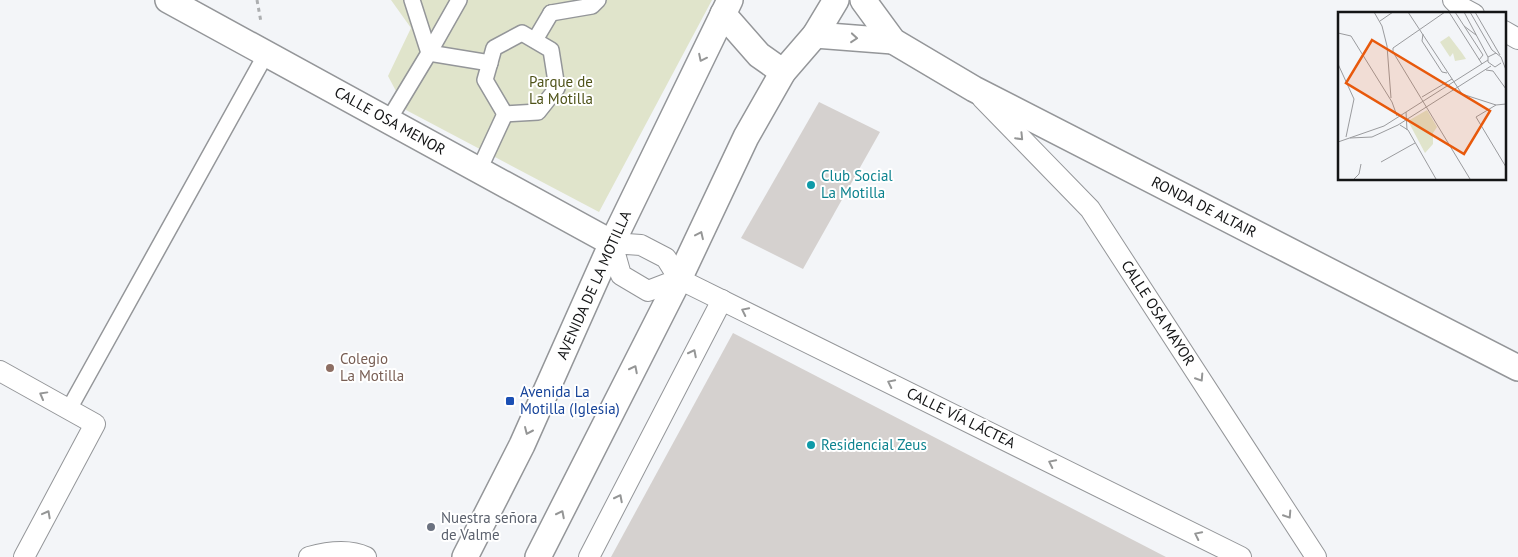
<svg xmlns="http://www.w3.org/2000/svg" width="1518" height="557" font-family="'PT Sans',sans-serif">
  <style>
    .green { fill: #e0e4cb }
    .building { fill: #d5d1cf }
    .lines { fill: none; stroke-linecap: round; stroke-linejoin: round }
    .pedestrian-casing { stroke: #949699; stroke-width: 18 }
    .minor-casing { stroke: #949699; stroke-width: 22 }
    .tertiary-casing { stroke: #949699; stroke-width: 28 }
    .path { stroke: #acaeb0; stroke-width: 3; stroke-dasharray: 4 4; stroke-linecap: butt }
    .pedestrian { stroke: #fff; stroke-width: 15 }
    .minor { stroke: #fff; stroke-width: 20 }
    .tertiary { stroke: #fff; stroke-width: 25 }
    .oneway { stroke: #959696 }
    .culture-dot { fill: #0f9aa8; stroke: #fff; stroke-width: 2 }
    .education-dot { fill: #8d6e63; stroke: #fff; stroke-width: 2 }
    .transit-dot { fill: #1a4fb4; stroke: #fff; stroke-width: 2 }
    .worship-dot { fill: #6b7280; stroke: #fff; stroke-width: 2 }
    .labels { text-anchor: middle; stroke-width: 4; stroke-linejoin: round; paint-order: stroke }
    .park-label { font-size: 15px; fill: #4f5319; stroke: #fff }
    .street-label { font-size: 15px; fill: #141516; stroke: #fff }
    .culture-label { font-size: 15px; fill: #0d838f; stroke: #fff; text-anchor: start }
    .education-label { font-size: 15px; fill: #785e54; stroke: #fff; text-anchor: start }
    .transit-label { font-size: 15px; fill: #164399; stroke: #fff; text-anchor: start }
    .worship-label { font-size: 15px; fill: #5b616d; stroke: #fff; text-anchor: start }
    .inset-road { fill: none; stroke: #9a9b9e; stroke-width: 1 }
    .view { fill: #e8590c; fill-opacity: 0.15; stroke: #e8590c; stroke-width: 2.5 }
    .inset-edge { fill: none; stroke: #141516; stroke-width: 2.5 }
  </style>
  <rect width="100%" height="100%" fill="#f3f5f8"/>
  <path class="green" d="M391,0h321l-113,212 -193,-102 -18,-34 23,-48z"/>
  <g class="building">
    <path d="M819,102l61,30 -77,137 -62,-31z"/>
    <path d="M733,333l433,224h-555z"/>
  </g>
  <g class="lines">
    <defs>
      <g id="pedestrian">
        <path d="M412,0l17,53"/>
        <path d="M551,13l41,-7 6,-6"/>
        <path d="M522,33l29,17 6,38 -19,24 -33,2 -20,-34 9,-32z"/>
        <path d="M535,40l16,-27"/>
        <path d="M429,53l61,10"/>
        <path d="M388,121l41,-68 30,-53"/>
        <path d="M479,170l26,-56"/>
        <path d="M69,409l197,-355"/>
      </g>
      <g id="minor">
        <path d="M1453,0l6,6 15,8"/>
        <path d="M1504,31l14,8"/>
        <path d="M982,98l108,111 226,348"/>
        <path d="M612,243l29,2 25,13 13,21 -31,12 -27,-16z"/>
        <path d="M679,279l562,278"/>
        <path d="M0,371l95,53 -71,133"/>
        <path d="M309,557c18,-5 40,-8 57,0"/>
        <path d="M589,557l133,-257"/>
      </g>
      <g id="tertiary">
        <path d="M168,0l444,243"/>
        <path d="M863,0l30,41 81,48 544,279"/>
        <path d="M723,14l36,41 24,17"/>
        <path d="M815,35l78,6"/>
        <path d="M465,557l57,-112 90,-202 118,-243"/>
        <path d="M538,557l141,-278 67,-142 37,-65 32,-37 21,-35"/>
      </g>
    </defs>
    <use href="#pedestrian" class="pedestrian-casing"/>
    <use href="#minor" class="minor-casing"/>
    <use href="#tertiary" class="tertiary-casing"/>
    <path class="path" d="M257,0l4,22"/>
    <use href="#pedestrian" class="pedestrian"/>
    <use href="#minor" class="minor"/>
    <use href="#tertiary" class="tertiary"/>
  </g>
  <defs><path id="oneway-chevron" d="M-2-3.5L2.5 0L-2 3.5" fill="none" stroke-width="1.6" stroke-linecap="round" stroke-linejoin="round" transform="scale(1.25)"/></defs>
  <g class="oneway">
    <use href="#oneway-chevron" transform="translate(854 38) rotate(5)"/>
    <use href="#oneway-chevron" transform="translate(702 58) rotate(116)"/>
    <use href="#oneway-chevron" transform="translate(1020 137) rotate(46)"/>
    <use href="#oneway-chevron" transform="translate(700 235) rotate(-65)"/>
    <use href="#oneway-chevron" transform="translate(745 311) rotate(-154)"/>
    <use href="#oneway-chevron" transform="translate(693 353) rotate(-63)"/>
    <use href="#oneway-chevron" transform="translate(634 369) rotate(-63)"/>
    <use href="#oneway-chevron" transform="translate(1200 378) rotate(57)"/>
    <use href="#oneway-chevron" transform="translate(891 383) rotate(-154)"/>
    <use href="#oneway-chevron" transform="translate(43 395) rotate(-151)"/>
    <use href="#oneway-chevron" transform="translate(528 431) rotate(114)"/>
    <use href="#oneway-chevron" transform="translate(1052 463) rotate(-154)"/>
    <use href="#oneway-chevron" transform="translate(619 498) rotate(-63)"/>
    <use href="#oneway-chevron" transform="translate(47 514) rotate(-62)"/>
    <use href="#oneway-chevron" transform="translate(561 514) rotate(-63)"/>
    <use href="#oneway-chevron" transform="translate(1288 515) rotate(57)"/>
    <use href="#oneway-chevron" transform="translate(1198 535) rotate(-154)"/>
  </g>
  <g class="culture-dot">
    <circle cx="811" cy="185" r="5"/>
    <circle cx="811" cy="445" r="5"/>
  </g>
  <circle class="education-dot" cx="330" cy="368" r="5"/>
  <rect class="transit-dot" x="505" y="396" width="10" height="10" rx="2.5"/>
  <circle class="worship-dot" cx="431" cy="527" r="5"/>
  <g class="labels">
    <g class="park-label">
      <text x="561" y="87">Parque de<tspan x="561" dy="17">La Motilla</tspan></text>
    </g>
    <g class="street-label">
      <text transform="translate(390 121) rotate(29)" y="5">CALLE OSA MENOR</text>
      <text transform="translate(1204 207) rotate(27)" y="5">RONDA DE ALTAIR</text>
      <text transform="translate(594 285) rotate(-66)" y="5">AVENIDA DE LA MOTILLA</text>
      <text transform="translate(1158 313) rotate(57)" y="5">CALLE OSA MAYOR</text>
      <text transform="translate(961 418) rotate(26)" y="5">CALLE VÍA LÁCTEA</text>
    </g>
    <g class="culture-label">
      <text x="821" y="181">Club Social<tspan x="821" dy="17">La Motilla</tspan></text>
      <text x="821" y="450">Residencial Zeus</text>
    </g>
    <g class="education-label">
      <text x="340" y="364">Colegio<tspan x="340" dy="17">La Motilla</tspan></text>
    </g>
    <g class="transit-label">
      <text x="520" y="397">Avenida La<tspan x="520" dy="17">Motilla (Iglesia)</tspan></text>
    </g>
    <g class="worship-label">
      <text x="441" y="523">Nuestra señora<tspan x="441" dy="17">de Valme</tspan></text>
    </g>
  </g>
  <g transform="translate(1338 12)">
    <rect width="168" height="168" fill="#f3f5f8"/>
    <path d="M111,24l13,17 4,6 -11,2 -2,-8 -3,4 -10,-15zM89,98l10,17 -4,6v11l-8,9 -17,-32z" fill="#e0e4cb"/>
    <path class="inset-road" d="M36,0l8,14 5,20 4,52M70,0l54,82 34,11 10,-1M107,0l-52,36v4l77,127M111,0l33,52M117,0l28,43 -4,5M126,0l24,45M132,0l22,38 9,7 5,13M137,0l25,43M42,9l13,-9M126,14l12,9M0,21l13,3 41,66 5,14M85,22l-1,7 20,31 5,1M158,41l-8,4v5l7,5 6,-4M0,52l16,35 -8,38M148,58l7,1 13,18M84,85l30,-18M158,93l-20,12 30,50M68,100l1,18M62,113l8,5 28,49M12,126l22,-1 26,-12 93,-59M0,130l46,-16 104,-66M43,150l34,-19M16,167l5,-5 2,-10"/>
    <path class="view" d="M34,28l118,71 -26,43 -118,-71z"/>
    <rect width="168" height="168" class="inset-edge"/>
  </g>
</svg>
